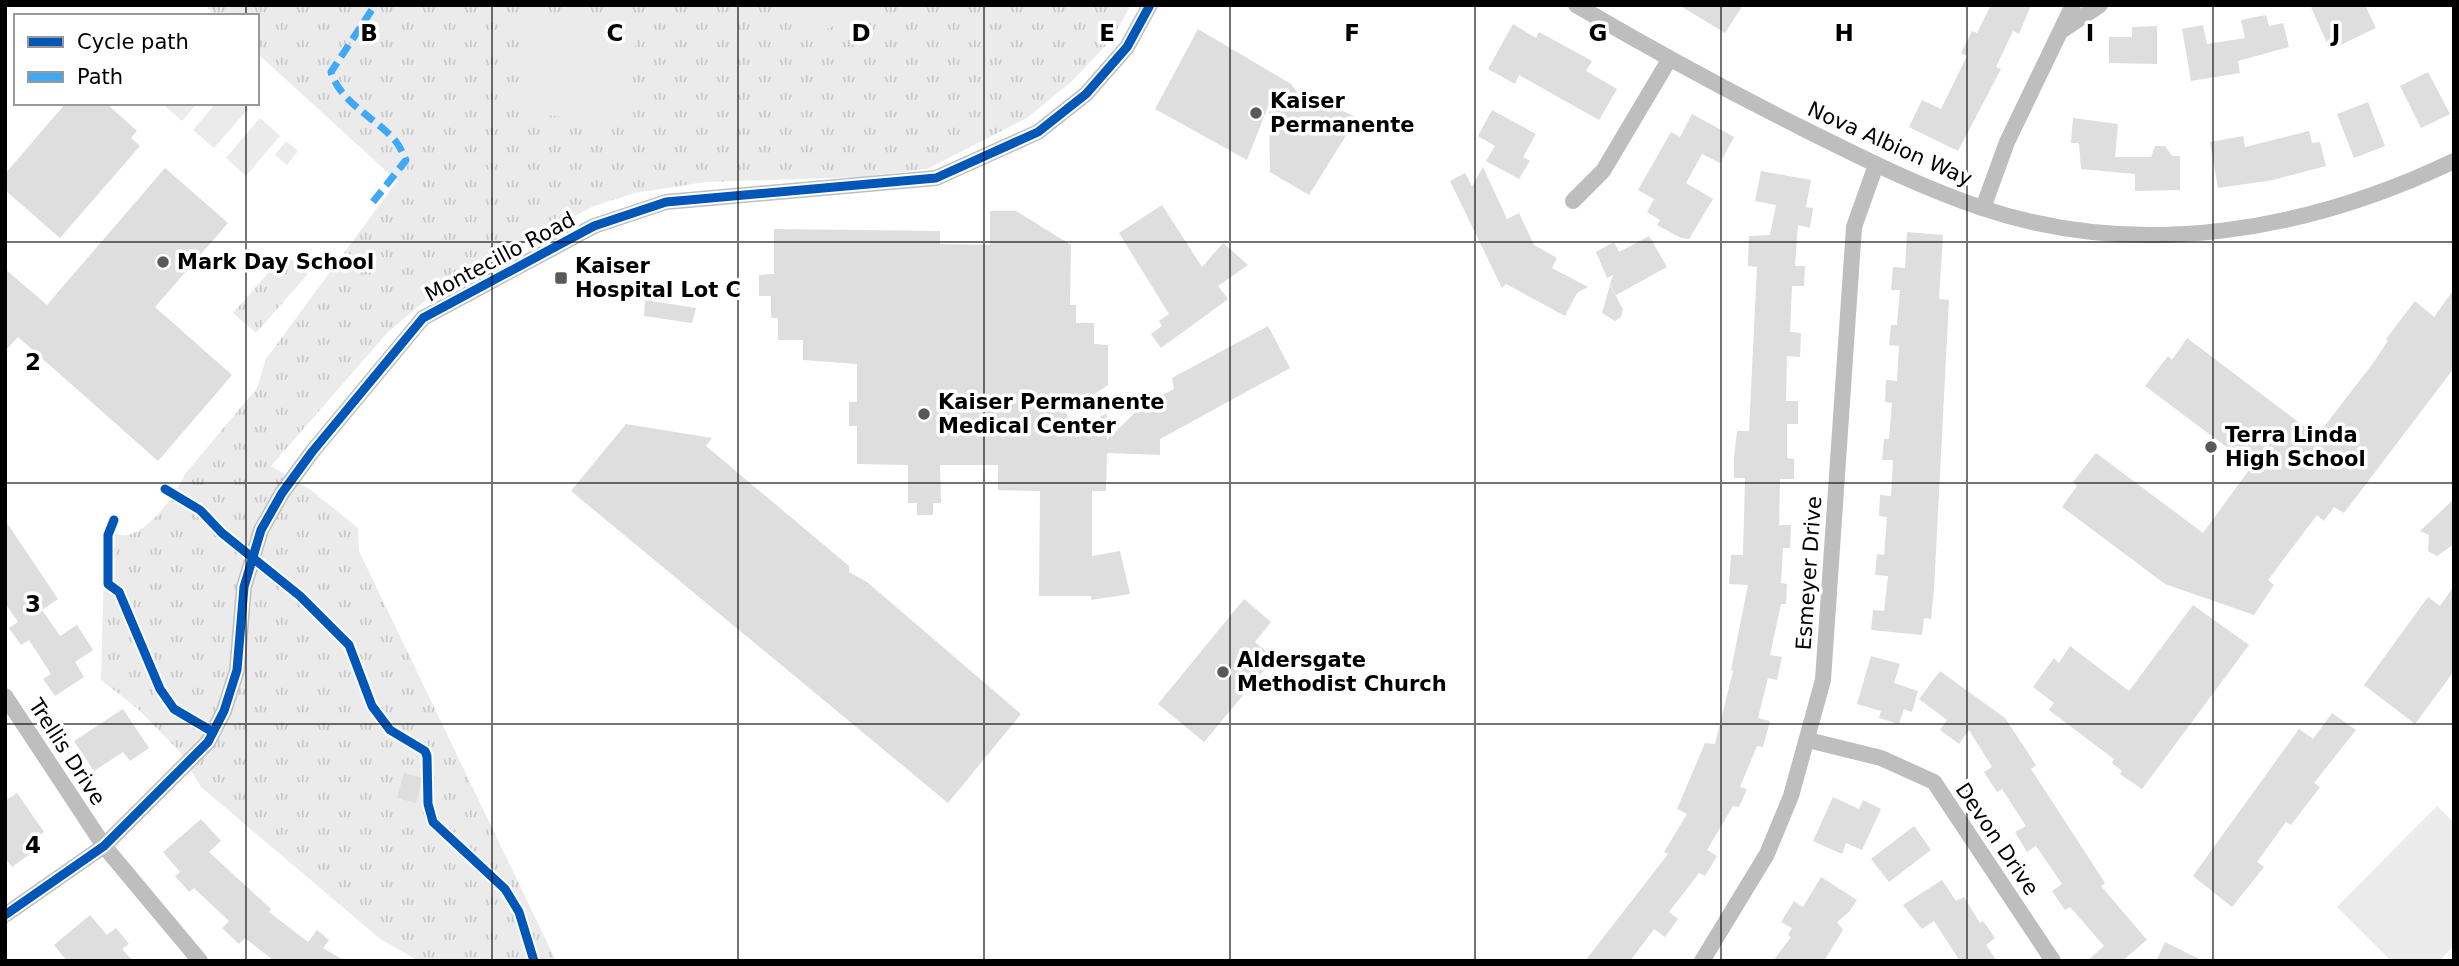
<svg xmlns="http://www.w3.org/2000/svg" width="2459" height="966" font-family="'DejaVu Sans',sans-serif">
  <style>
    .grass { fill: url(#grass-tufts) }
    .pitch { fill: #ebebeb }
    .building { fill: #dedede }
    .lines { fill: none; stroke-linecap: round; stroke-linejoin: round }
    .street { stroke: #bebebe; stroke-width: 16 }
    .quiet { stroke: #3fa9f5; stroke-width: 7; stroke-dasharray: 14 7; stroke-linecap: butt }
    .cycleway-casing { stroke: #fff; stroke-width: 13 }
    .cycleway { stroke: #0057b8; stroke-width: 9 }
    .grid { fill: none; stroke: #000; stroke-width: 2; stroke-opacity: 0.55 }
    .poi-dot { fill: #595959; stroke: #fff; stroke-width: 2.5 }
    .labels { text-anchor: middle; stroke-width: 7; stroke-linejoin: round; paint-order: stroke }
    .poi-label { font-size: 21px; font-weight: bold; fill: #000; stroke: #fff; text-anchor: start }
    .street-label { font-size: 21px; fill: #000; stroke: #fff }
    .grid-label { font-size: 23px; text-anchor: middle; font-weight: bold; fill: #000; stroke: #fff; stroke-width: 7; stroke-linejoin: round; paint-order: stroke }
  </style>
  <defs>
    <pattern id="grass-tufts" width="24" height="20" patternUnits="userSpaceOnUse" patternTransform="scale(1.75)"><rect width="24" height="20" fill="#ebebeb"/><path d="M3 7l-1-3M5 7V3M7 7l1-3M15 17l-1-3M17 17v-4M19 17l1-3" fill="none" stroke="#c8c8c8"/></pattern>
  </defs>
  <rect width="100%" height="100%" fill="#fff"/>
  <g class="grass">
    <path d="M205,5h926l-19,34 -40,42 -45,37 -100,51 -66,8 -156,5 -70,11 -41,13 -54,28 -113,65 -39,33 -117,134 41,25 46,37 1,23 197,410h-138l-39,-23 -178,-151 -20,-34 -44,-45 -36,-28 4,-152c5,2 11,6 16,7 24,4 56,-42 64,-61l72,-86 9,-29 131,-178 -140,-128v-37h-41z"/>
    <path d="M285,254l23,20 -52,59 -23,-20z"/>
  </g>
  <g class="pitch">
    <path d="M791,5h93l-79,33z"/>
    <path d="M529,12l109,16 -15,98 -108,-16z"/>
    <path d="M162,103h35l-15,18z"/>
    <path d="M216,103h25l7,6 -34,39 -21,-18z"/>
    <path d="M260,118l20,18 -34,40 -20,-18z"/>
    <path d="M286,141l12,10 -11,14 -12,-10z"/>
    <path d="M2437,806l17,17v123l-15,15h-48l-54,-54z"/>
  </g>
  <g class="building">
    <path d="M1679,5h64l-18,28z"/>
    <path d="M1991,5h40l-12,29 -6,-3 -17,36 5,2 -43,82 -49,-24 13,-27 19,9 26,-53 -6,-3 11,-22 5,2z"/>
    <path d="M2310,5h55l11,23 -46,22z"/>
    <path d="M2266,15l3,11 14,-3 6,24 -51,14 2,12 -49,8 -9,-52 21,-4 4,19 38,-6 -4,-18z"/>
    <path d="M1513,24l23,14 3,-6 53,29 -6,10 31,18 -18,31 -80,-45 -4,9 -27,-15z"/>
    <path d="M2157,26v38l-48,-1v-26h23v-10z"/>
    <path d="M1198,29l93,55 8,11 15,1 43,22 -48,77 -39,-23 -1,-68 -22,56 -92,-51z"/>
    <path d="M2428,72l22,42 -29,14 -21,-42z"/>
    <path d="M2368,102l17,44 -31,12 -17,-44z"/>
    <path d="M66,103h40l31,28 -6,7 9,8 -80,92 -55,-48v-16z"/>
    <path d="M1492,110l44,24 -13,23 7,4 -11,18 -33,-18 9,-15 -17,-10z"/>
    <path d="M1692,114l42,23 -14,26 -18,-9 -16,29 27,16 -24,40 -8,-1 -24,-13 3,-5 -13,-8 7,-13 -16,-9 33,-58 9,5z"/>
    <path d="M2073,118l45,6 -3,33h36l4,-11h10l7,10h8v34l-45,1v-17l-54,-5 -2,-26h-8z"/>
    <path d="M2309,131l3,12 8,-1 6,24 -53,14 -55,8 -8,-46 33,-6 2,11z"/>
    <path d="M1483,167l24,52 12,-6 15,32 23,13 -5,10 36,19 -11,6 -12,23 -59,-32 -4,4 -52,-107 15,-8 7,13z"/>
    <path d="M165,168l63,55 -73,84 77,68 -74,86 -140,-124 -13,14v-82l42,36z"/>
    <path d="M1761,171l50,9 -5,27 7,1 -3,20 -12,-3 -3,41h10l-1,20h-12l-2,46 11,1 -1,24 -13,-1 -1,45h12v23h-11v34l7,1v20h-14l-1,46h12l-1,23h-7l-2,35 6,1 -1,20h-5l-11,51 12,2 -5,23 -9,-2 -10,40 12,3 -7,26 -6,-1 -17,41 7,2 -8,18 -6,-1 -26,44 10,6 -12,20 -6,-3 -30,39 9,7 -13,18 -11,-8 -24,32h-45l83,-107 -4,-2 23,-38 -10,-5 28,-66 10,1 18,-73 -2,-1 17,-85 -19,-1 2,-29h12l2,-77h-11v-21l3,-26h12l8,-164 -9,-1 1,-30 21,-1 6,-30 -21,-4z"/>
    <path d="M1162,205l40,62 21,-24 25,22 -30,21 10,13 -67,49 -10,-14 11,-8 -3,-5 10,-7 -50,-81z"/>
    <path d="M990,211h26l55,34 -1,60h6v18h18v21l14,1v40l-42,28 10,17 31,-17v27l35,-34 32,-17 -2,-11 96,-52 22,42 -130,71v16l-53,-2 -1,38h-14v65l28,-5 10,43 -39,6v-4h-52l1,-105 -42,-1v-25h-58l1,38h-8v12h-16v-12h-9v-38l-51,-1v-38h-8v-24h8v-38l-54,-4v-20h-25v-22h-7v-22h-12v-21l15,-1v-45l166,2v13l50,1z"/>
    <path d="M1907,232l36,3 -4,64 10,1 -15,289 -3,30 -7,-1 -2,17 -51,-5 2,-20 11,1 4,-35 -13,-1 2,-21 7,1 3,-38 -8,-1 1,-21 11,1 2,-36h-11l2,-21h5l3,-36 -7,-1 1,-22 11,1 2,-35 -10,-1 2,-20h6l3,-35h-9l2,-23 12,1z"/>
    <path d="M1649,236l18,31 -51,28 -6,-11 3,-9 -6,3 -11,-26 18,-10 5,10z"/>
    <path d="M1610,285l13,24 -2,8 -6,4 -13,-8z"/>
    <path d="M2454,289v79l-110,145 -10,-6 -10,14 -7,-6 -49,65 6,5 -20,30 -89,-31 -103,-77 15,-21 -4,-4 23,-29 107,80 49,-67 -107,-80 23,-30 4,4 15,-22 130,98 56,-73 15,-22 -2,-2 29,-38 19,16z"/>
    <path d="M645,300l51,8 -4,15 -48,-7z"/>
    <path d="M626,424l86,14 -6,8 143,120v6l18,10 154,132 -73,89 -377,-312z"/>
    <path d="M2454,499v45l-17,12 -9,-5 1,-16 -9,-4z"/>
    <path d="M5,520l53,79 -16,11 18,26 17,-11 16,25 -18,12 9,15 -29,19 -12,-17 8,-5 -22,-34 -8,5 -12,-17 9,-6 -13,-19z"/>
    <path d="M2454,586v85l-39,53 -51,-39 64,-88 12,9z"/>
    <path d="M1244,599l27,23 -16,20 19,16 -70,84 -46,-38z"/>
    <path d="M2193,605l56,40 -107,144 -22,-15 2,-3 -10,-8 2,-4 -65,-49 5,-7 -21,-16 21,-29 5,5 11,-17 59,45z"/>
    <path d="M1871,656l29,8 -6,19 24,8 -6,21 -8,-3 -5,15 -20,-6 2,-7 -24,-7z"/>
    <path d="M1940,671l65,47 31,47 -5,4 74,114 -4,3 46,54 -25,21h-35l17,-15 -34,-39 -5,3 -13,-19 10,-7 -26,-38 -9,6 -12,-20 11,-6 -24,-37 -5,3 -13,-20 8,-5 -23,-37 -10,14 -19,-14 7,-10 -28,-21z"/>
    <path d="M123,709l26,39 -19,13 -7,-9 -29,19 -20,-30z"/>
    <path d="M2332,713l24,17 -42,53 6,4 -29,38 -5,-3 -29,40 7,5 -32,40 -39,-31 106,-147 14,10z"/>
    <path d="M404,773l19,5 -7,25 -19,-5z"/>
    <path d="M17,793l27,39 -20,14 6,8 -18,13 -7,-9v-57z"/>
    <path d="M1833,797l26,12 4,-9 18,9 -19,41 -16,-7 -4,11 -29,-13z"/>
    <path d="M201,819l20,22 -12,11 62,57 -2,3 39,30 9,-12 12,10 -6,8 22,13h-71l-29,-23 -6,6 -17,-16 7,-7 -35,-33 -5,4 -14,-16 5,-4 -17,-20z"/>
    <path d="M1914,826l17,24 -42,32 -18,-23z"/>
    <path d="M1821,877l36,23 -8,12 -12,10 6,8 -19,31h-51l18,-24 -3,-2 4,-7 -11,-6 13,-21 9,6z"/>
    <path d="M1942,880l14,21 8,-4 16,26 3,-2 12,17 -9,7 11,16h-37l-26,-40 -12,8 -19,-24z"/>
    <path d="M90,915l17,20 9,-7 13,16 -7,5 11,12h-66l-13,-16z"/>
    <path d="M2165,942l38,19h-47z"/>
  </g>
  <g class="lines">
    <g class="street">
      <path d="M1576,5c75,44 150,85 228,124 58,29 116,58 178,79 157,53 326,23 472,-47"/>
      <path d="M2061,31l39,-26"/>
      <path d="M1573,201l30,-30 66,-111"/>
      <path d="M1983,208l24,-66 66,-137"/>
      <path d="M5,696l99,150 96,115"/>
      <path d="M1808,740l73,18 53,24 119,179"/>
      <path d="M5,915l99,-69 104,-104 16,-31 13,-41 7,-83 17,-57 21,-37 30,-41 111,-134 171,-92 72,-24 270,-24 102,-46 48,-38 41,-47 23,-42"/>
      <path d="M1702,961l65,-107 24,-58 32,-116 31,-453 22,-62"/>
    </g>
    <path class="quiet" d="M373,202l33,-42c-4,-8 -8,-18 -15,-24 -21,-21 -51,-35 -60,-64l44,-67"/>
    <defs>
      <g id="cycleway">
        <path d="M165,489l35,21 22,23 78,63 49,49 23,61 18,24 35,21 2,5 1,48 5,18 72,67 14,23 15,49"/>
        <path d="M114,520l-6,15v49l11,8 41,97 14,20 39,23"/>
        <path d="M5,915l99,-69 104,-104 16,-31 13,-41 7,-83 17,-57 21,-37 30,-41 111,-134 171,-92 72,-24 270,-24 102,-46 48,-38 41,-47 23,-42"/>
      </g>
    </defs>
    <use href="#cycleway" class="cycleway-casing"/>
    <use href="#cycleway" class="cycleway"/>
  </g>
  <path class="grid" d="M246,5v11M492,5v956M738,5v956M984,5v956M1230,5v956M1475,5v956M1721,5v956M1967,5v956M2213,5v956M246,103v858M5,242h2449M5,483h2449M5,724h2449"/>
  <g class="poi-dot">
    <circle cx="1256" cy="113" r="7"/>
    <circle cx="163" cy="262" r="7"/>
    <rect x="554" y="271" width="14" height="14" rx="3.5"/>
    <circle cx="924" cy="414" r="7"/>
    <circle cx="2211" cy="447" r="7"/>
    <circle cx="1223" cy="672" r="7"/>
  </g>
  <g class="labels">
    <g class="poi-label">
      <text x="1270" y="108">Kaiser<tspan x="1270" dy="24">Permanente</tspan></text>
      <text x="177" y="269">Mark Day School</text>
      <text x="575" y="273">Kaiser<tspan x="575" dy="24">Hospital Lot C</tspan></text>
      <text x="938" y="409">Kaiser Permanente<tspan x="938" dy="24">Medical Center</tspan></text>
      <text x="2225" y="442">Terra Linda<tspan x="2225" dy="24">High School</tspan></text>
      <text x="1237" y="667">Aldersgate<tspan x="1237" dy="24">Methodist Church</tspan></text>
    </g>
    <g class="street-label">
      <text transform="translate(1890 144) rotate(24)" y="7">Nova Albion Way</text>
      <text transform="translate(500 257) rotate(-28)" y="7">Montecillo Road</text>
      <text transform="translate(1809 573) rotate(-86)" y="7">Esmeyer Drive</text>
      <text transform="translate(67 752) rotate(57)" y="7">Trellis Drive</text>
      <text transform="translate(1997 839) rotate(56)" y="7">Devon Drive</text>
    </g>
  </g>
  <g class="grid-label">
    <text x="369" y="41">B</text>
    <text x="615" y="41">C</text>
    <text x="861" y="41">D</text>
    <text x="1107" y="41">E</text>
    <text x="1352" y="41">F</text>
    <text x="1598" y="41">G</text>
    <text x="1844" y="41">H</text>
    <text x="2090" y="41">I</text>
    <text x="2336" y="41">J</text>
    <text x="33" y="370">2</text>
    <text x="33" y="612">3</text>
    <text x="33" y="853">4</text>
  </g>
  <rect width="2459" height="966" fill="none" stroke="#000000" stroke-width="14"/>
  <rect x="14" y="14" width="245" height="91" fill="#ffffff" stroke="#999999" stroke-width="2"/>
  <rect x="28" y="37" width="35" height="10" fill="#0057b8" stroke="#999999" stroke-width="2"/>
  <text x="77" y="49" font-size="21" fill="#000000">Cycle path</text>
  <rect x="28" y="72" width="35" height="10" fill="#3fa9f5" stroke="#999999" stroke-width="2"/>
  <text x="77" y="84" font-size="21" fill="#000000">Path</text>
</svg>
